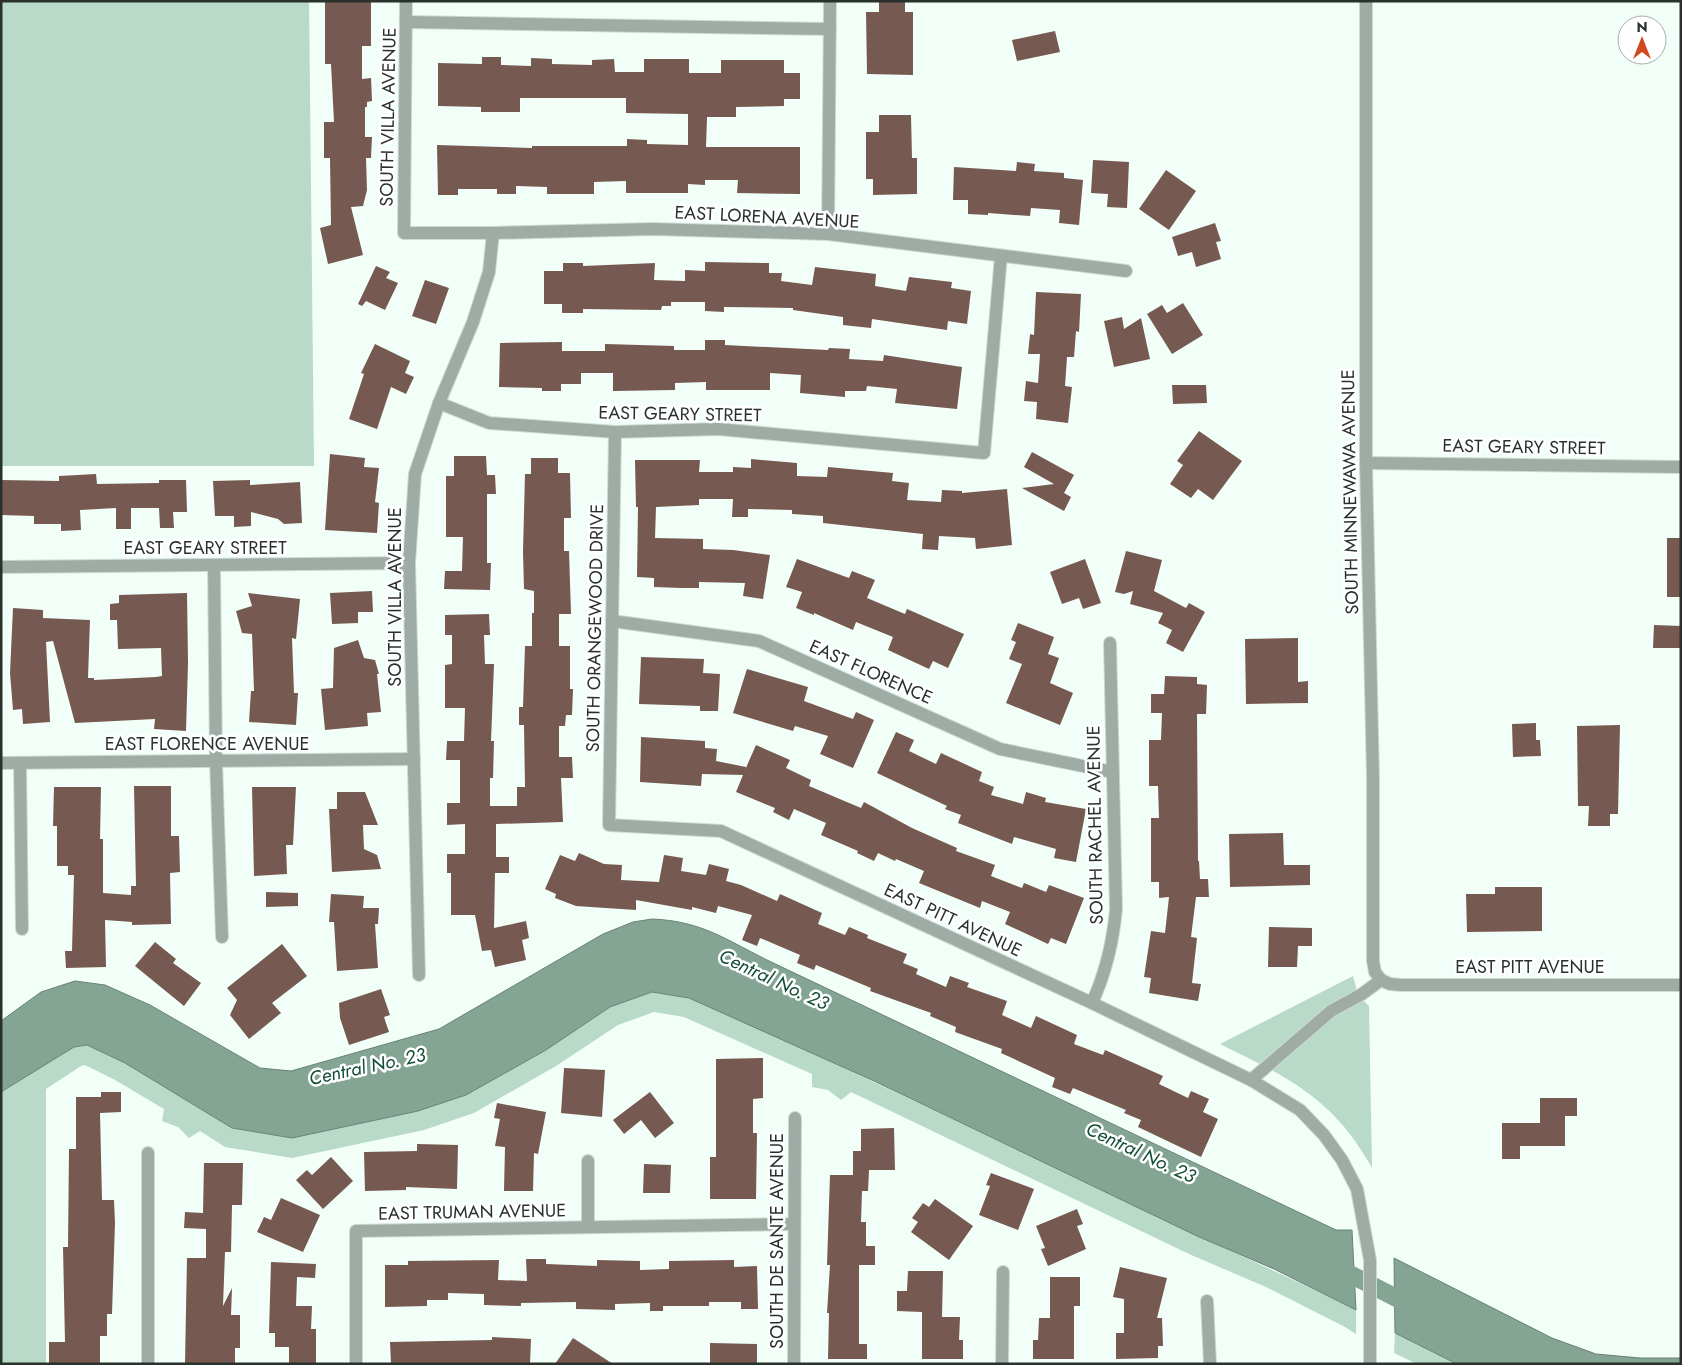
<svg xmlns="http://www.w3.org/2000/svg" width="1682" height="1365" font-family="Jost,sans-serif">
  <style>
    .green { fill: #b9d9c9 }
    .water { fill: #84a494; stroke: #698275 }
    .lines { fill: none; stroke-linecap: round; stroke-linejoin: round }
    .canal { stroke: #84a494; stroke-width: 18 }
    .building { fill: #765951 }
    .minor-casing { stroke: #cddad3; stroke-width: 14 }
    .minor { stroke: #9eaca5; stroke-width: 12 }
    .labels { text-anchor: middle; stroke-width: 5; stroke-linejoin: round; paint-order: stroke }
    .street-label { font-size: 18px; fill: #29312d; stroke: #fff }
    .water-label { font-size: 19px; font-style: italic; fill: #124d38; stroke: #fff }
  </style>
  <rect width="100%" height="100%" fill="#f1fff8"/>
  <g class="green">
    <path d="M1,1h308l5,465h-313z"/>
    <path d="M1353,976l5,19 11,11 3,162c-39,-70 -83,-90 -152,-124z"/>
    <path d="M652,992l37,6 43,18c139,64 277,130 415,196 69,33 140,64 209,98v24l-11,-7 -79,-40 -77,-33 -338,-162 -10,8 -13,-10 -16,-3v-13l-128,-57 -30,-5 -36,13 -62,41 -82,47 -50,17 -132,28 -67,-11 -25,-16 -11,7 -11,-11 -16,-6 2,-12 -49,-29 -30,-15 -4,1 -35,23v275h-45v-272l73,-45 13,-2 38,18 107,65 60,10 126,-27 48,-16 80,-45 64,-43z"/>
    <path d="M1395,1333l62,31h-40l-23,-11z"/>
  </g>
  <g class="water">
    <path d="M652,919c49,2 73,20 115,41l569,270h16l4,80 -82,-41 -77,-33 -323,-155 -185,-83 -37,-6 -42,15 -64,43 -80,45 -48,16 -126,27 -60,-10 -107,-65 -38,-18 -13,2 -73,45v-71l40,-29 34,-11 30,4 45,20 110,63 31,3 148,-42 164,-95 30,-12z"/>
    <path d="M1394,1258l158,80 44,16 44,4h41v6h-224l-62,-31z"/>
  </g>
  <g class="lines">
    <path class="canal" d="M1334,1266l82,42"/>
  </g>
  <g class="building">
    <path d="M325,1h46v45h-9v33l9,-1 1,23 -5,1v5h-2v30h7l-1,21h-5l1,32 -4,16 -12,1 12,48 -35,9 -8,-36 11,-3 -1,-67h-6v-36h10l-3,-58h-6z"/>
    <path d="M879,1h26v11h8v63l-46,-1 -1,-62h13z"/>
    <path d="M1055,31l5,21 -43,9 -5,-21z"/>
    <path d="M482,57h19v8l30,1v-8l21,1v5l40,1v-5l22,-1 1,13h29v-13h45v14h32v-13h63v13h16v26h-16v7l-48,1v10h-29l-1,30h94v47l-63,-1 1,-13h-33v5l-17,-1v9h-62v-12l-32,1v12h-47v-7l-31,-1v8h-19v-5h-39v6h-20l-1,-50 95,3v-2h95v-7l20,1v4l41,1v-31l-62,-1v-15h-106v14h-39v-5l-43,-1v-43l44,1z"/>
    <path d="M879,115h32l1,43h5v36l-44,1v-16h-7v-47h13z"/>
    <path d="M1093,160l36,2 -2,46 -20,-1 1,-13 -17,-1z"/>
    <path d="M1017,162l18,2 -1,7 30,2v5l19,2 -4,45 -20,-2 1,-13 -29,-2 -1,8 -42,-3v2l-20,-1v-14h-15l1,-33 62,4z"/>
    <path d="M1166,170l30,21 -27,39 -30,-21z"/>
    <path d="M1215,223l6,18 -5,1 5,17 -25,8 -4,-15 -14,4 -6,-19z"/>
    <path d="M705,262l64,1v10h13l-1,8 31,4 3,-18 61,7 -1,12 31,5 3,-14 43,5 -1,6 20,3 -4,33 -19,-3 -1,9 -75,-11 -1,9 -28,-3v-8l-50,-7v-2l-69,-1v5l-19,-1v-9h-34v4h-9l-1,4 -78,-1v4h-21v-9h-18v-33h19v-8h20v3l72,-3 -1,17 31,1v-11l20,1z"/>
    <path d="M376,266l14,6 -4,6 12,5 -13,27 -19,-9 -4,5 -4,-2z"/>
    <path d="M425,280l24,8 -13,36 -24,-8z"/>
    <path d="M1036,292l45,2 -2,38 -3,-1 -2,26h-7l-2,29 7,1 -4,36 -32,-4 1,-17 -13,-1 2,-20 12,2 2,-29h-12l2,-20 4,1z"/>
    <path d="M1183,303l20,32 -31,19 -25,-40 15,-9 5,8z"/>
    <path d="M1122,317l2,12 17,-11 9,41 -36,8 -10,-46z"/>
    <path d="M705,340h20v5l103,5 1,-2 21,1 -1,10 34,2 1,-6 78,12 -5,42 -62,-6 2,-14 -30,-3 -1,5h-21v6l-45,-4 1,-18 -31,-2v17h-64v-8l-31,1v7l-62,1v-18h-32v11h-20v7h-19v-3l-43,-1 1,-44 62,-1v9h43v-7l69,2v4h31z"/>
    <path d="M375,344l35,17 -5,12 9,4 -8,17 -15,-7 -14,42 -28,-10 15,-45 -3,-1z"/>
    <path d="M1172,385h34l1,18 -34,1z"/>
    <path d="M1199,431l43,30 -29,39 -15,-11 -7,9 -21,-14 13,-19 -6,-4z"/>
    <path d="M1032,452l42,23 -10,18 7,4 -7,14 -42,-23 32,-4 -30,-17z"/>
    <path d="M330,454l35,4 -1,9 15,1 -4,34 4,1 -2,30 -52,-3z"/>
    <path d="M454,456h32l1,19h8l1,19h-9v69h4l-1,27 -46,-1 1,-18h17l1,-34h-17v-61h8z"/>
    <path d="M531,458h27v15h12l1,45h-7v33h5l2,63h-12v32h11v43h3l-1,26h-6l-1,11h-6v31h13l1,21h-12l2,44 -67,2v33h13v16h-14l-1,55 32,-7 3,17 -7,2 4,20 -31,7 -4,-17 -9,1 -7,-36h-24v-42h-4v-19h18v-30l-18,1v-22h13v-43h-14l1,-19h17l1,-33h-20v-43l7,-1v-29h-7v-20l44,-1 1,21h-6l1,29h9l-3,77h3l-1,37h-3v28h27v-19h8l-1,-62h-5v-18h4l2,-61h7v-33h2v-22l-10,-2 -1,-37 2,-78h6z"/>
    <path d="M751,459l46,4v13l30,1 1,-10 65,6 -1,8 17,2 -2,17 34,2 1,-12 20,1v2l45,-4 5,56 -36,4 -1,-11 -36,-2 -1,14 -16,-1 1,-15 -100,-11v-7l-31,-2v-4l-44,-1v8h-16l1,-18h-34v6l-43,2 -1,31 48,1v10l30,1 37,5 -7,44 -20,-3 2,-13 -46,-1v6h-18l-27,-1v-9l-17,-1 1,-70h-2l-1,-47h65l-1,12h34v-5l18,1z"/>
    <path d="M96,474l1,10 62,-1v-3h27l1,32h-14l1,16h-14l-1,-20h-28v21h-15v-21l-36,2 1,20 -20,1v-7h-27v-8l-33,-1v-35l58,1v-5z"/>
    <path d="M250,480v5l50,-3 2,41 -18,1 -6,-5 -27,-7v14l-17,1v-11h-19l-2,-35z"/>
    <rect x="1667" y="538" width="14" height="59"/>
    <path d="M1126,551l36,9 -8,31 32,17 3,-5 16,9 -22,40 -17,-9 6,-13 -14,-7 5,-10 -33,-9 3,-13 -9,3 -9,-2z"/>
    <path d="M797,559l52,19 3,-7 23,9 -8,18 38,16 2,-5 57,25 -16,34 -15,-7 -4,8 -41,-19 5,-13 -37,-15 -3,8 -39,-17v2l-18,-7 6,-16 -16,-5z"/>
    <path d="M1085,559l16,44 -18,6 -4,-11 -17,6 -12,-32z"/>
    <path d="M372,591l1,21h-15v11l-26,1 -2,-31z"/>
    <path d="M187,593l1,70 -2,68 -32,-2 1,-10 -80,4 -22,-82 -7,1 4,80 -27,2 -1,-15 -9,1 -3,-37 3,-65 30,2v8l47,2 -2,58h6v2l62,-3 6,-1 -1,-28 -43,1 -1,-29h-7v-16l9,-1v-8z"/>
    <path d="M248,593l52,6 -4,40 -4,-1 2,55h4l-2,32 -47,-3 2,-31h3l-2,-57 -10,-1 -6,-22 16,-5z"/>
    <path d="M1018,623l36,14 -6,17 11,4 -9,25 23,10 -13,32 -54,-22 16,-39 -13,-5 7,-17 -5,-2z"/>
    <path d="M1654,625l27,1v22h-28z"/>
    <path d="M1298,638v44l10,-1v22l-62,1 -1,-65z"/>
    <path d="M358,640l6,18 11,2 4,14h-2l4,38 -14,1 1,13 -43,4 -4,-41 12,-1 1,-40z"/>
    <path d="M641,657l63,2 -1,14 17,1 -2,37h-18v-5l-61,-2z"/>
    <path d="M747,669l61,18 -4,14 49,18 3,-7 18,8 -21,48 -33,-14 8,-18 -33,-10 -2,5 -60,-18z"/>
    <path d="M1165,676l32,1v7l10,1 -1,29h-9l1,147h1l1,18h8l1,18h-13l-5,40 6,1 -5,45 9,1 -3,17 -49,-8 2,-15 -7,-1 7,-46 14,2 4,-36 -10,1v-16h-8v-64h8l-1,-32h-9v-46h12l1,-27h-11v-19h13z"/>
    <path d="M1536,723v17h4l1,16 -28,1 -1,-33z"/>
    <path d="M1620,725l-2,89h-8v12h-22l1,-20h-11l-1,-80z"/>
    <path d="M896,732l18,8 -5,11 27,13 5,-11 41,19 -3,9 15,6 -3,8 32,9 3,-12 20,6 -1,4 41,7 -10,53 -22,-4 2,-9 -42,-12 -2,7 -54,-21 3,-8 -16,-6 2,-3 -70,-33z"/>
    <path d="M641,737l64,4v7l12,1 -1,12 30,6 -1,3 11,-25 34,15 -4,8 25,12 -2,6 52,22 3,-6 48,26 45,20 -1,3 39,14 -4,11 31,12 2,-5 22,9 3,-7 35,13 -18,46 -15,-6 -3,6 -43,-20 5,-12 -28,-11 -2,7 -61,-25 5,-12 -28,-12 -1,2 -17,-8 -4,8 -17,-8 1,-2 -37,-16 5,-12 -32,-14 -5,11 -16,-8 2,-4 -39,-16 7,-17 -41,-1 -1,12 -61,-4z"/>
    <path d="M134,786h37v50h8l1,36 -10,1 1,51 -39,1v-3l-27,-2 1,47 -40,1 -1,-17h7l2,-76h-6v-9h-11v-40h-4l1,-39h47l-1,52h3v54l28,2v-9h5z"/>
    <path d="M252,787h44l-3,58h-7l1,29 -33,2z"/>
    <path d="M337,792h28l13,33h-15l1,24 13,6 4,14 -49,3 -3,-63h8z"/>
    <path d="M1283,833l1,32h26v20l-80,2 -1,-53z"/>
    <path d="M579,853l25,11 18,1 -1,15 38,2 5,-27 19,3 -2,13 25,4 3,-11 20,5 -3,12 15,4 36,16 3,-7 42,19 -4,11 27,11 4,-8 19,8 -1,3 40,16 -4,9 15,6 -2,5 30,13 4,-11 19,7 -2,4 40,14 -5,14 29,13 5,-12 41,19 -3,9 29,11 2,-5 58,26 -4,8 29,14 3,-7 18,8 -6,13 15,7 -17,38 -63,-30 3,-7 -17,-7 2,-3 -53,-22 -3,6 -18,-7 3,-9 -54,-25 1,-4 -47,-17 1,-5 -26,-11 1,-3 -61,-22 1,-3 -55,-23 -2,5 -17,-7 3,-8 -40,-17 -3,8 -15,-6 10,-25 -34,-9 -2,7 -24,-6v3l-56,-10v10l-60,-4 -21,-8 1,-4 -11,-5 15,-34 15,6z"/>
    <path d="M1495,887h47v44l-75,1 -1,-38h29z"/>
    <path d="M266,892l32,1v13l-32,1z"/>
    <path d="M331,894l33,2 -1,12h16l-1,16h-3l3,44 -41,3 -3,-49h-5z"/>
    <path d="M1269,927l43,1v18h-14l-1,21h-29z"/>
    <path d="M155,942l21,17 -3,4 28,20 -17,23 -49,-40z"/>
    <path d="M282,944l25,32 -35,27 9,10 -32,26 -19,-24 7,-15 -10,-12z"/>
    <path d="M381,989l9,26 -6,2 5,15 -40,13 -9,-27 -1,-15z"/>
    <path d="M763,1058v40l-10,1v34h4l-1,66h-46v-42h6v-98z"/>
    <path d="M564,1068l41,2 -3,47 -41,-4z"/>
    <path d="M101,1092h20v20l-21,1 2,87h12l1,23 -3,91h-5v22h-7v28h-51v-22h16l-2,-95h5l1,-98h7v-52h25z"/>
    <path d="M650,1092l24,31 -19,15 -14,-18 -17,14 -11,-14z"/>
    <path d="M1540,1098h37v18h-12v30h-45v13h-18v-36h38z"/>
    <path d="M497,1103l49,9 -8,42 -4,-1 -1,38h-29l1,-44 -10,-1 5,-27 -6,-1z"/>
    <path d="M894,1128l1,42h-26l-1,21h-6l-1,31h5v24h9v19h-16v79h8v15h-39l1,-46h-2l3,-48h-3l3,-90h23v-24h8v-22z"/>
    <path d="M417,1144l41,1 -1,44 -51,-2v3l-41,1 -1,-39 53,-1z"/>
    <path d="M331,1157l22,24 -30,28 -27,-29 11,-10 5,5z"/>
    <path d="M204,1163h39l-1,42h-10l-1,47h-6l-2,54 9,-18 -1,27h9v33h-5v16h-50l2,-106h19v-29l-22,-1 1,-16 18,1z"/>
    <path d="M644,1164l27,1 -1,28h-27z"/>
    <path d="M991,1173l43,16 -16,41 -39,-15 11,-29 -4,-1z"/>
    <path d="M281,1198l39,17 -17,37 -46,-20 7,-15 7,3z"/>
    <path d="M935,1199l38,27 -24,34 -38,-28 7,-10 -6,-4 11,-15 6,4z"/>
    <path d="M1077,1209l6,15 -6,2 9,23 -38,17 -7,-17 4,-1 -9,-22z"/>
    <path d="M526,1259h20v5l51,2v-6l43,1v9l29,-1v-8l65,-1v7l23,-1 1,43h-17v-7h-32v4h-46v5h-13v-8l-35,1v6l-39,-1v-7l-55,1v3l-37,-1v-11l-36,-1v7h-21v6l-42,1v-42h23v-4l91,-1 -1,20 29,1z"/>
    <path d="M271,1262l45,2 -1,14 -18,-1 -1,29h16l-1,23h5v35h-27v-17h-14v-14h-6z"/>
    <path d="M1120,1267l47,11 -10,40h5l1,28h-5v12l-42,1v-26h8v-34l-11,-2z"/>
    <path d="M908,1271h35l-1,46h18l-1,23h4v19h-41v-47l-25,-1v-20h10z"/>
    <path d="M1050,1277h30v29h-6v53h-41v-19h5l1,-22h11z"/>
    <path d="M492,1337l39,2 -1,25h-139l-1,-22 102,-2z"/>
    <path d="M573,1338l40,26h-58z"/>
    <path d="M710,1343l47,1v20h-47z"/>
  </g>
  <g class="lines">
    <defs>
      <g id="minor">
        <path d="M406,1l-2,232h89l160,-4 175,5 298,37"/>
        <path d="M1366,1v462l7,316v182l2,11 6,8"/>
        <path d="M406,22l424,7"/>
        <path d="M828,234l2,-233"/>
        <path d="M439,403l50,20 126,9 103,-3 266,24 17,-197"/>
        <path d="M615,432l-6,393 112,6 371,172 159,77 49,30 24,25 18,25 15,29 13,71v104"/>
        <path d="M1366,463l315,4"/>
        <path d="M214,565l2,197 6,175"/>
        <path d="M1,567l408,-4"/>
        <path d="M612,621l147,20 241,108 112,23"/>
        <path d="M1,763l413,-4"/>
        <path d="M20,763l2,166"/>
        <path d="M419,975l-10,-412 6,-89 24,-71 34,-81 16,-50 4,-39"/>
        <path d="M1381,980l9,4 11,1h280"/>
        <path d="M1092,1003c14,-31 21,-60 24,-94l-6,-266"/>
        <path d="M1251,1080l80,-69 31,-17 19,-14"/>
        <path d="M588,1161v66"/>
        <path d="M1207,1301l3,63"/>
        <path d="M148,1364v-211"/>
        <path d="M356,1364v-133l438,-7"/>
        <path d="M794,1364l1,-246"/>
        <path d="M1002,1364l1,-92"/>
      </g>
    </defs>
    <use href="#minor" class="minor-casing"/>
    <use href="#minor" class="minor"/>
  </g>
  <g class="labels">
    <g class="street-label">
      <text transform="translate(388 117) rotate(-89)" y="6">SOUTH VILLA AVENUE</text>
      <text transform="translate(767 217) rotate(3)" y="6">EAST LORENA AVENUE</text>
      <text transform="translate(680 414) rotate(1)" y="6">EAST GEARY STREET</text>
      <text transform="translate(1524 447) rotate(1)" y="6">EAST GEARY STREET</text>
      <text transform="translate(1350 492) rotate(-91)" y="6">SOUTH MINNEWAWA AVENUE</text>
      <text x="205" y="554">EAST GEARY STREET</text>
      <text transform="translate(395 597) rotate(-90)" y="6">SOUTH VILLA AVENUE</text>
      <text transform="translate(595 628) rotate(-89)" y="6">SOUTH ORANGEWOOD DRIVE</text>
      <text transform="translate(871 672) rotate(24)" y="6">EAST FLORENCE</text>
      <text x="207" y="750">EAST FLORENCE AVENUE</text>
      <text transform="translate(1095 825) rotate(-91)" y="6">SOUTH RACHEL AVENUE</text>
      <text transform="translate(953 920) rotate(25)" y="6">EAST PITT AVENUE</text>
      <text x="1530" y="973">EAST PITT AVENUE</text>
      <text transform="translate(472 1212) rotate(-1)" y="6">EAST TRUMAN AVENUE</text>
      <text transform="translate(777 1241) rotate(-90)" y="6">SOUTH DE SANTE AVENUE</text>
    </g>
    <g class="water-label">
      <text transform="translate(774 979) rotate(25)" y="7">Central No. 23</text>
      <text transform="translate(367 1066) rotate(-12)" y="7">Central No. 23</text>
      <text transform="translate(1141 1152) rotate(25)" y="7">Central No. 23</text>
    </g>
  </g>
  <rect width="1682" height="1365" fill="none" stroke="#29312d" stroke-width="5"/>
  <g transform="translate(1642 40)"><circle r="24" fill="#ffffff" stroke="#a9adab"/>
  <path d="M0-4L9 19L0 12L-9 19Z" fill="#d14920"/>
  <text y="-8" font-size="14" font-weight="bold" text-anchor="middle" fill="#29312d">N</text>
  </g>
</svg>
